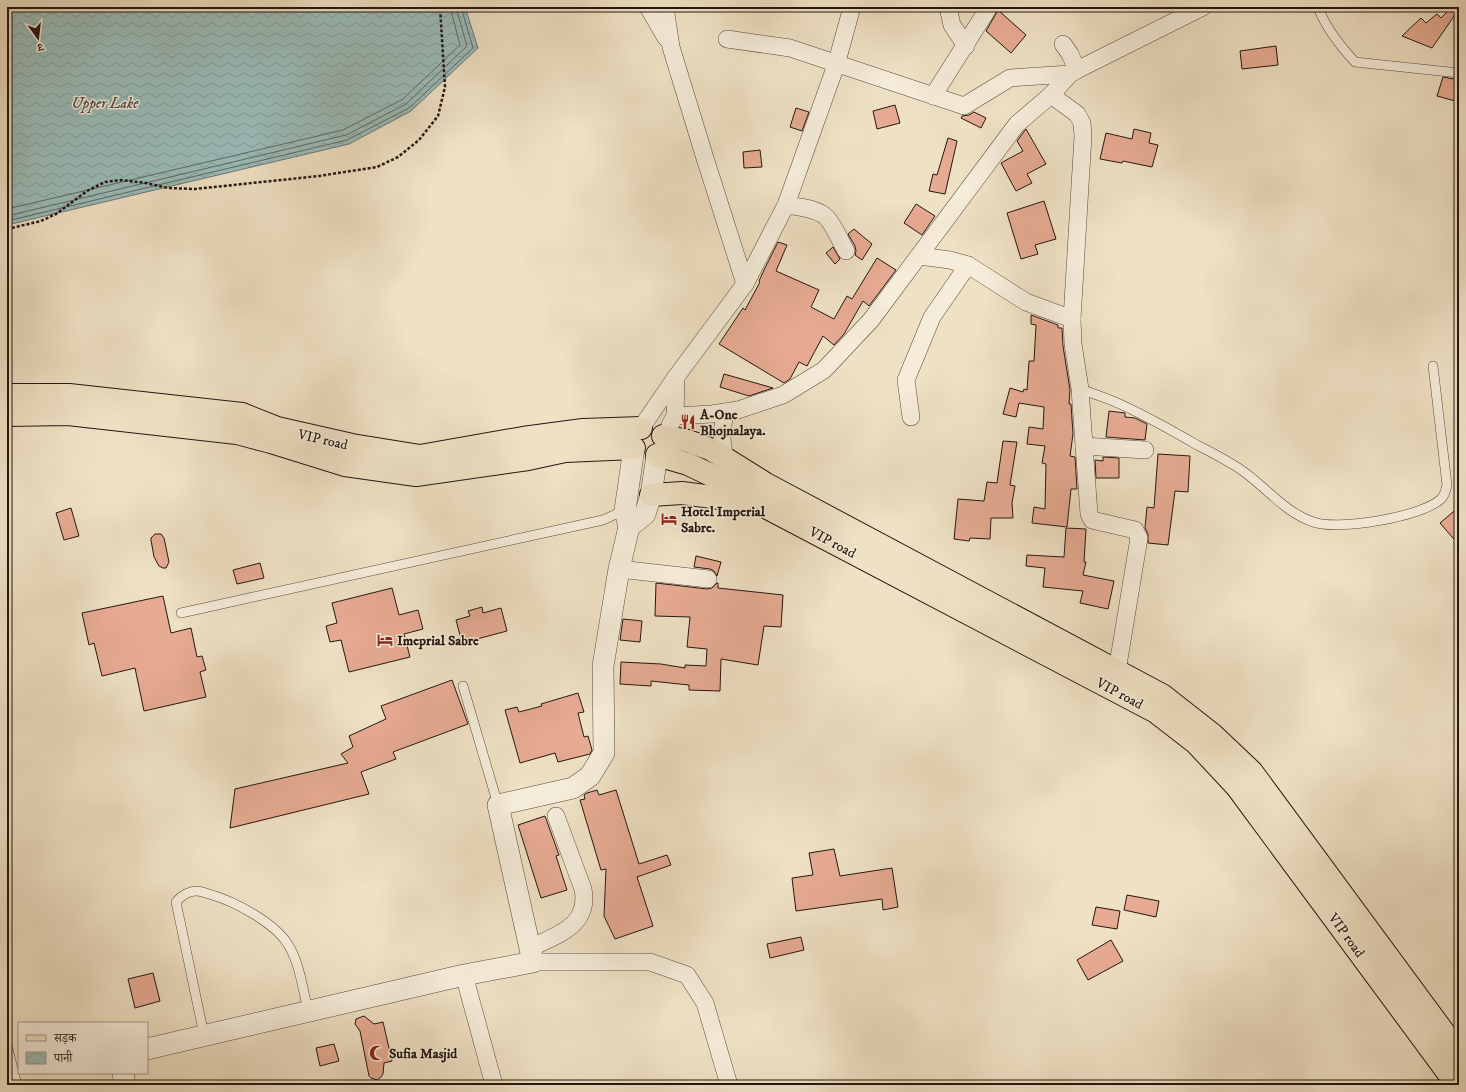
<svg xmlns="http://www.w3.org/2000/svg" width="1466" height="1092" font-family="'IM FELL DW Pica','Noto Serif Devanagari',serif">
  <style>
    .water { fill: url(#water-waves); stroke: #6a7a76 }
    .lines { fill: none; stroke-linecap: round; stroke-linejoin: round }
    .shore { stroke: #5e6965; stroke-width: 1 }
    .building { fill: #e7ab93; stroke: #231611 }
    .service-casing { stroke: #56493e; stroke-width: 10 }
    .minor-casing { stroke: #56493e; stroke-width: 18 }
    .tertiary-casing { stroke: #56493e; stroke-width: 22 }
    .primary-casing { stroke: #231611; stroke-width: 24 }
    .path { stroke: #231611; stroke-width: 2.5; stroke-dasharray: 3 2; stroke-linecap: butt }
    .service { stroke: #f5ecd9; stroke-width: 9 }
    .minor { stroke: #f5ecd9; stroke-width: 17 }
    .tertiary { stroke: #f5ecd9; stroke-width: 21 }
    .primary { stroke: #efe1c4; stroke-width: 22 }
    .labels { text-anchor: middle; stroke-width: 3; stroke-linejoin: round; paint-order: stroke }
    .poi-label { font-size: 14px; font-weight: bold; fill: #231611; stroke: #f5ecd9; text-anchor: start }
    .street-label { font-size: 14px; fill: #231611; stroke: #f5ecd9 }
    .water-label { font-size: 15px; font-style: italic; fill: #4d504c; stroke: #f5ecd9 }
  </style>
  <defs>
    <pattern id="water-waves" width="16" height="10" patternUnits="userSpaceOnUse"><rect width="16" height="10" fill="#9abcb9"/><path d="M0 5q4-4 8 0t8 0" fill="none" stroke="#84a19e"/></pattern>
  </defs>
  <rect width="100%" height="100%" fill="#efe1c4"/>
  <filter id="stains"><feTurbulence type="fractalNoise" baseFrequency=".005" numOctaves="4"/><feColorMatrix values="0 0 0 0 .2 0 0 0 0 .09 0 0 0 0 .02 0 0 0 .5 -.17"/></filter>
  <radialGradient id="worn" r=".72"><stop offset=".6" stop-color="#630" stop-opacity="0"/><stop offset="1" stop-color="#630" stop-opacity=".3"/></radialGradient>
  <path class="water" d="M7,7h458l13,41 -67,63 -62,33 -342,81z"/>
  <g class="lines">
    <g class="shore">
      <path d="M7,209l336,-79 60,-31 57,-54 -10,-38"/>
      <path d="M7,216l339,-81 60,-31 61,-58 -11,-39"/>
      <path d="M7,221l340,-81 62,-32 64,-60 -12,-41"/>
    </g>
  </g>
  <g class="building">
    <path d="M1452,7h7v2l-27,39 -30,-12 19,-18 5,5 11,-9 4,4z"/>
    <path d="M998,10l28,25 -15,18 -25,-22z"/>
    <path d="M1276,46l2,19 -36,4 -2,-18z"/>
    <path d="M1443,77l16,3v22l-22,-6z"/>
    <path d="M895,105l5,18 -23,6 -4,-18z"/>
    <path d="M796,108l13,4 -7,19 -12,-4z"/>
    <path d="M974,112l12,6 -5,10 -20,-10 1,-2 7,-1z"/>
    <path d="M1026,129l20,35 -19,10 5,9 -16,8 -15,-28 22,-12 -6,-10z"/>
    <path d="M1134,129l17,4 -2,10 9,2 -6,22 -29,-6 -1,2 -22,-4 6,-26 26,6z"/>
    <path d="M948,138l9,3 -12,53 -16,-3 4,-17 4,1z"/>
    <path d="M760,150l2,17 -18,1 -1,-16z"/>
    <path d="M1044,201l12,38 -21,6 3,9 -17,5 -14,-46z"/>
    <path d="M916,204l19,12 -13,19 -18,-12z"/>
    <path d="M854,229l18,15 -10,16 -7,-5 1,-4 -1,-5 -7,-12z"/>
    <path d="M778,242l9,3 -11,26 43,19 -8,17 23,12 13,-23 5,3 25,-41 19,12 -27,36 -6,-5 -19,33 -10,11 -11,-9 -16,30 -8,-4 -9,17 -6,4 -65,-39 24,-36 2,2 15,-28 -1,-1 6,-13z"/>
    <path d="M833,247l7,12 -5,5 -9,-11z"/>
    <path d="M1031,315l27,10v3h4l1,18 7,44 -1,14h2l2,30 -3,22 5,1 2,32h-6l-4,38 -35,-4 2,-16 11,2 1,-45 -4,-1 3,-17 -18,-2 2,-17 14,2 1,-22 -25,-4 -3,14 -13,-3 7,-26 13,4 1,-3 3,1 2,-29h5l2,-36 -5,-1z"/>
    <path d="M724,374l49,14 -24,8 -29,-9z"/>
    <path d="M1109,411l16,2v4l10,1 12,6 -2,16 -39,-3z"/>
    <path d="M1003,441l14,1 -7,43 5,1 -3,17 1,15h-22l-1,21 -20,-1 -1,3 -15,-2 4,-40 26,2 3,-19 10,1z"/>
    <path d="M1158,454l32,2 -2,36 -13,-1 -7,54 -20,-2v-9l-3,-6 2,-21 7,1z"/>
    <path d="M1103,457l16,1v20h-23l-1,-18 8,1z"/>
    <path d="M1459,507v38l-19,-22z"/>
    <path d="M71,508l8,28 -15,4 -8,-27z"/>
    <path d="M1066,528l20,1 -2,33h2l-3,13 31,6 -6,28 -28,-6 3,-12 -40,-4 2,-19 -19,-2 1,-11 37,2z"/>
    <path d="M155,534h6l3,4 5,24 -3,6h-3l-4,-2 -5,-9 -3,-17v-2z"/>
    <path d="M696,556l25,6 -4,14 -3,-5 -4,-2 -16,-2z"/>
    <path d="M260,563l4,15 -27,6 -4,-14z"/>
    <path d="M656,583l51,6 5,-1 5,-5h1v5l65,7 -2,32 -17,-1 -6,39 -37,-6 -1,32 -31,-1v-5l-38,-4v5l-31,-2 1,-22 40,2 24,4v-3l21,1 1,-17 -20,-2 3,-30 -35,-1z"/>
    <path d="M392,588l7,27 19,-5 5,19 -19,5 6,23 -61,15 -8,-32 -11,2 -4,-16 11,-3 -5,-20z"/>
    <path d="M163,596l8,37 20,-5 6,29 5,-1 4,14 -6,2 6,25 -62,14 -9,-43 -33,8 -8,-33 -5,2 -7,-32z"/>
    <path d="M482,607l1,6 18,-5 6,23 -45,12 -6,-23 14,-4 -2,-5z"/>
    <path d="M623,619l19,2 -2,21 -20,-2z"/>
    <path d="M452,680l16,44 -75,28 3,7 -35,13 8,22 -139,34 5,-39 113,-26 -7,-9 12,-7 -4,-11 37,-17 -5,-13z"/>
    <path d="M578,693l6,19 -6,1 6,24 4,-1 4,14 -2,4 -32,8 -3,-9 -35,10 -15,-53 12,-3 2,5 23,-6 -1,-2z"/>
    <path d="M597,790l2,5 17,-5 23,74 28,-9 4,10 -34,12 16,49 -38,13 -11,-23 2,-47 -5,1 -21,-70 5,-1 -1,-4 3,-2z"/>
    <path d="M545,816l14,39 -3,1 11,34 -26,8 -23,-73z"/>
    <path d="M834,849l6,27 52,-8 6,39 -15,3 -1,-11 -86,12 -4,-33 21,-3 -4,-22z"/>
    <path d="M1127,895l32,6 -3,16 -32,-7z"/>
    <path d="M1096,907l24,4 -3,18 -25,-4z"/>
    <path d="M801,937l3,13 -34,8 -3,-14z"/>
    <path d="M1111,940l12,21 -35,19 -11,-20z"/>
    <path d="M153,973l7,28 -25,7 -7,-29z"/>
    <path d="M364,1016l10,8 9,-2 9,39 -8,2 -1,11 -2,3 -4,3 -6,-2 -2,-2 -9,-45 -5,-7 1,-5z"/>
    <path d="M334,1044l5,17 -19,5 -4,-18z"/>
  </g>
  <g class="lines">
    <defs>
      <g id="service">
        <path d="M1318,7c7,19 23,40 37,55l104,11"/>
        <path d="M1080,389c14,5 29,10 42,16 26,12 51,26 75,40 14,7 27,14 40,22 27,17 45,44 76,55 24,9 109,-5 128,-23 4,-4 5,-9 6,-14l-14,-119"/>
        <path d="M181,613l422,-93 22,-10"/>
        <path d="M463,686l35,119"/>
        <path d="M204,1035l-28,-133c5,-6 13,-11 21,-11 4,0 8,2 12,3 25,7 67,29 80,52 11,19 14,44 19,65"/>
        <path d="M7,1045l10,40"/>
      </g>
      <g id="minor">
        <path d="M648,7l18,31"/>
        <path d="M665,7l6,40 33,108 41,129"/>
        <path d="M948,7l4,18 14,21"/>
        <path d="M727,39l63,9 174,58 46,-28 60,-4"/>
        <path d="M1063,44l7,10 7,16"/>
        <path d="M1051,95l26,19 5,9 1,13 -11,183 1,25 7,45 9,125 3,6 43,10 4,8 -22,133"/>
        <path d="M933,96l56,-89"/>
        <path d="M786,205c12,2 32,3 41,13 8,9 13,23 19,33"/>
        <path d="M919,256l31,4 18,5 58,37 46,17"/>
        <path d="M725,412c-3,19 -5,29 1,48"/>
        <path d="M675,416l37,-2 26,-4 45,-15 41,-25 47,-50 146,-196 34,-29 19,-21 7,-4 126,-63"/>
        <path d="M911,417l-5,-37 26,-63 36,-52"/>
        <path d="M670,425l5,-9 1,-39"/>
        <path d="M641,428l35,-51 69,-93 41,-79 50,-140 16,-58"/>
        <path d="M1084,446l61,4"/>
        <path d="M619,569l89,10"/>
        <path d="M530,948c27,-13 60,-22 53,-59l-27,-73"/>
        <path d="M533,962h117l37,13 18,28 24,82"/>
        <path d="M464,975l30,110"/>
      </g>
      <g id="tertiary">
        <path d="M629,527l16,-13 6,-19 6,-40"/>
        <path d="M147,1049l317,-74 69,-13 -35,-157 75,-17 17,-12 14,-23 -1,-87 16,-97 10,-42 -4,-17 9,-62"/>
        <path d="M123,1073l2,12"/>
      </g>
      <g id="primary">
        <path d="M7,395h62l173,19 35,14 75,17 68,11 103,-18 60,-8 58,-2"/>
        <path d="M7,415l61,-1 169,19 34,9 74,23 71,10 112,-16 37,-8 69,-3"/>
        <path d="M663,436l25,5 22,8 56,35 396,211 51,40 39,37 207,281"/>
        <path d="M657,455l31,9 25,12 45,27 398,209 40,31 41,44 220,298"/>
        <path d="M651,495l31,-2 67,9"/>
      </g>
    </defs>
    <use href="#service" class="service-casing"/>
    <use href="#minor" class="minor-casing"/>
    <use href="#tertiary" class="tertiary-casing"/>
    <use href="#primary" class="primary-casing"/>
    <path class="path" d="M7,229l34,-8 15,-7 31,-23 18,-9 16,-2 25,3 22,5 27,1 124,-13 58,-9 21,-10 21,-17 19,-24 7,-29 -5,-80"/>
    <use href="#service" class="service"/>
    <use href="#minor" class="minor"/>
    <use href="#tertiary" class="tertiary"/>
    <use href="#primary" class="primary"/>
  </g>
  <defs>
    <symbol id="restaurant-bare" viewBox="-9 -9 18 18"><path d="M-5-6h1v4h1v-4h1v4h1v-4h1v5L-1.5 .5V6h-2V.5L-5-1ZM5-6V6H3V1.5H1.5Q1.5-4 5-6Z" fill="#8f2418" stroke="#f5ecd9" stroke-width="2.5" paint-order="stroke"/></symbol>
    <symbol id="hotel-bare" viewBox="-9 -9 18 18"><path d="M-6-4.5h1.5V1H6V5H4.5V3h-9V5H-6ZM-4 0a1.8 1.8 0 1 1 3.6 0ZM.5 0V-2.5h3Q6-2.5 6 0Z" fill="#8f2418" stroke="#f5ecd9" stroke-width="2.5" paint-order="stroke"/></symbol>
    <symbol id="mosque-bare" viewBox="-9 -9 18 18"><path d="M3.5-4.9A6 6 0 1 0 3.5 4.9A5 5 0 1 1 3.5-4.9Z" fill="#8f2418" stroke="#f5ecd9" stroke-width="2.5" paint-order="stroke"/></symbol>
  </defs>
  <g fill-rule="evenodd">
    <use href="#restaurant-bare" x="677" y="411" width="22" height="22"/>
    <use href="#hotel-bare" x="658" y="508" width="22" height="22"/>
    <use href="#hotel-bare" x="374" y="629" width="22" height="22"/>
    <use href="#mosque-bare" x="366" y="1042" width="22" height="22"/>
  </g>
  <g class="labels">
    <g class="poi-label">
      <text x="700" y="419">A-One<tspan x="700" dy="16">Bhojnalaya.</tspan></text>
      <text x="681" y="516">Hotel Imperial<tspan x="681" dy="16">Sabre.</tspan></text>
      <text x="397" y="645">Imeprial Sabre</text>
      <text x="389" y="1058">Sufia Masjid</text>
    </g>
    <g class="street-label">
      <text transform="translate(323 439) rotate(13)" y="5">VIP road</text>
      <text transform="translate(833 542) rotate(28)" y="5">VIP road</text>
      <text transform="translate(1120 693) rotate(28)" y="5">VIP road</text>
      <text transform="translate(1347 935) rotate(54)" y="5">VIP road</text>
    </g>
    <g class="water-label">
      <text x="105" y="108">Upper Lake</text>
    </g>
  </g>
  <rect width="1466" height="1092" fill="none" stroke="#efe1c4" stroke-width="24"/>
  <rect x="8" y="8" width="1450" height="1076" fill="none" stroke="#231611" stroke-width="2"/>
  <rect x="12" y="12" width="1442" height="1068" fill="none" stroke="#231611"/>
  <rect x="18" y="1022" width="130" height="52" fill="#f5ecd9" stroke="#a19689"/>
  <rect x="26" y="1035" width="20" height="6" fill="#efe1c4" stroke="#a19689"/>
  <text x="54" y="1042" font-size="12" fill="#231611">सड़क</text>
  <rect x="26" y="1052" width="20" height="12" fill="url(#water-waves)" stroke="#a19689"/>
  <text x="54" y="1062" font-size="12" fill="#231611">पानी</text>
  <g transform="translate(38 38) rotate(165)" stroke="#f5ecd9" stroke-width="3" paint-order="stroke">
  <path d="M0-3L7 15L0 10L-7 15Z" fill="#231611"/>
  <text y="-6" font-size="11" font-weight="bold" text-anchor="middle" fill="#231611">उ</text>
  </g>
  <rect width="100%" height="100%" filter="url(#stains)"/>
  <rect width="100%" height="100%" fill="url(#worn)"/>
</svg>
